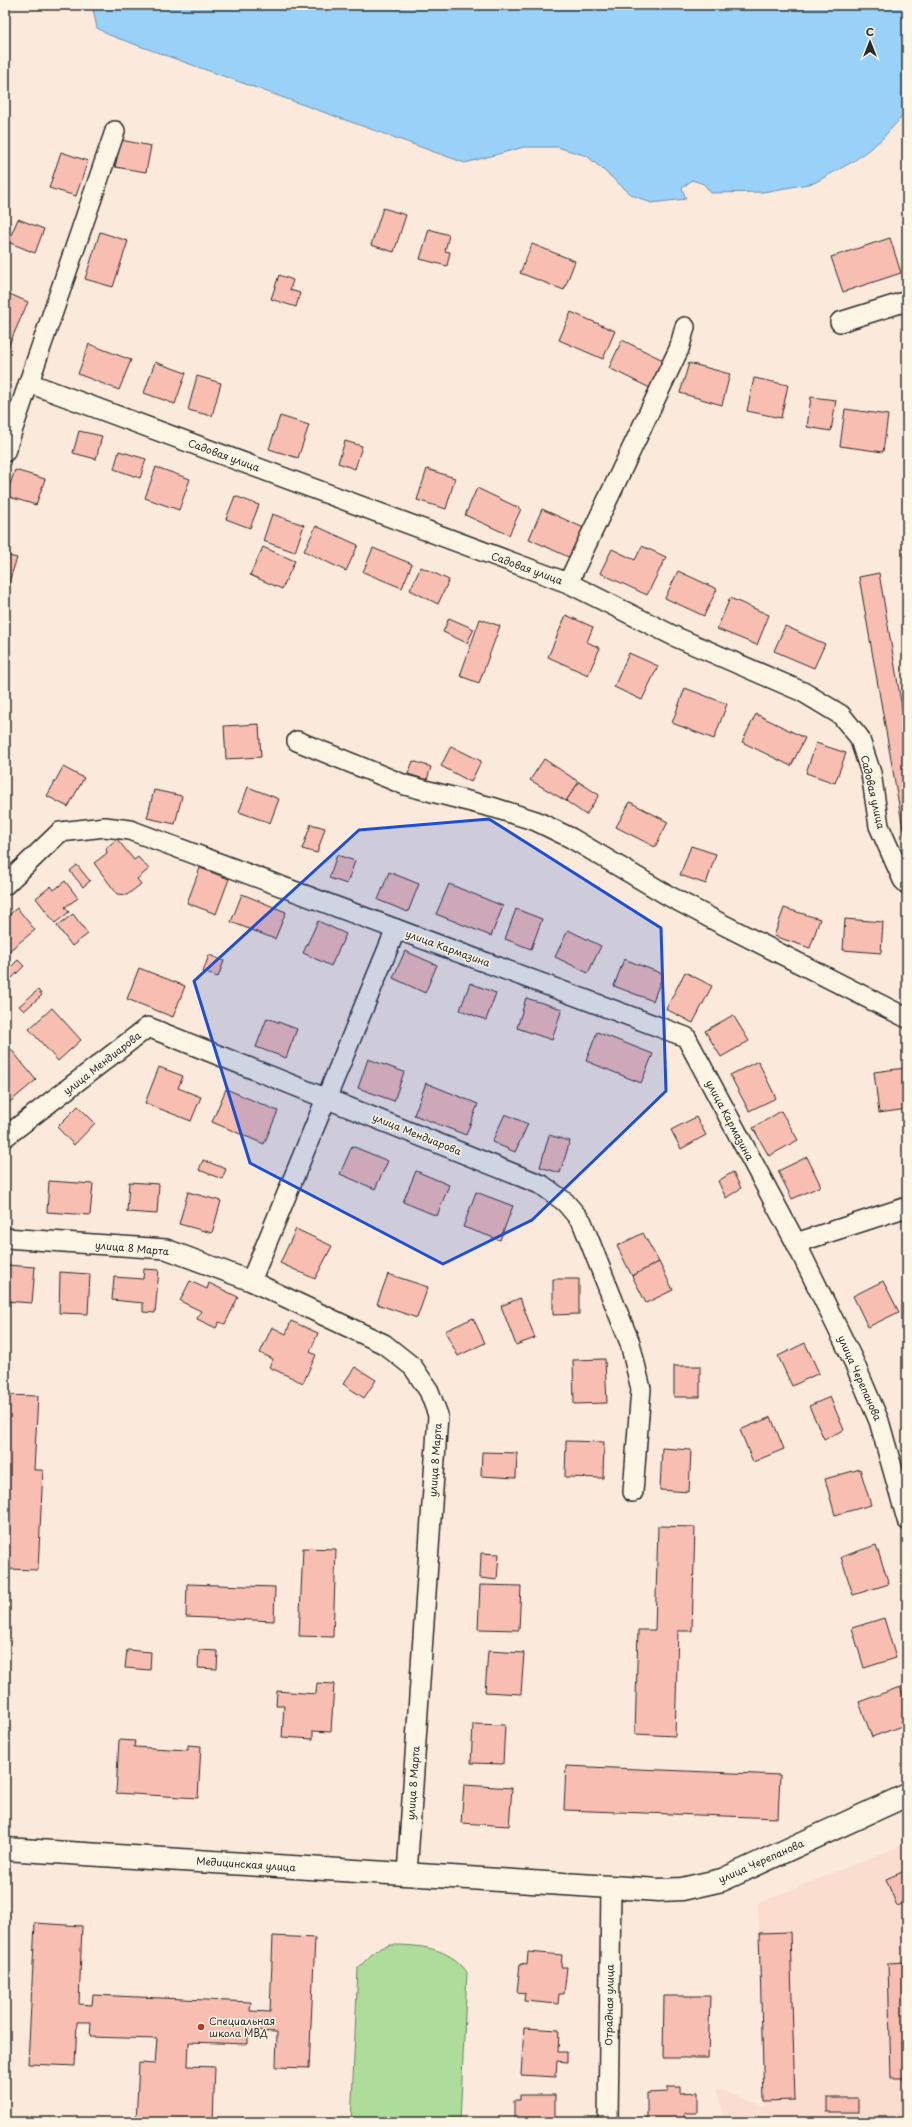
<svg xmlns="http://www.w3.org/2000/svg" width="912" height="2127" font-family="'Playpen Sans',sans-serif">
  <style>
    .built { fill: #faddcf }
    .green { fill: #addc9b; stroke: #6c8463 }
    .water { fill: #9ad1f9; stroke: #6e8fa7 }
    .building { fill: #f8beb2; stroke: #2b2b2b }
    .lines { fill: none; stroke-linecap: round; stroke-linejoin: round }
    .minor-casing { stroke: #2b2b2b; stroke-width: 22 }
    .secondary-casing { stroke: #2b2b2b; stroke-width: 25 }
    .minor { stroke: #fcf5e5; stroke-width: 19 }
    .secondary { stroke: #fcf5e5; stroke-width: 22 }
    .marked { fill: #1d4ed8; fill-opacity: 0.2; stroke: #1d4ed8; stroke-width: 3; stroke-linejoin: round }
    .poi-dot { fill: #c8321e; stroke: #fcf5e5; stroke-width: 1.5 }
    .labels { text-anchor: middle; stroke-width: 3; stroke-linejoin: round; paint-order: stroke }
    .street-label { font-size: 10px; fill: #2b2b2b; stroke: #fcf5e5 }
    .poi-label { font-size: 10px; fill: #2b2b2b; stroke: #fcf5e5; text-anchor: start }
  </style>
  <rect width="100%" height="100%" fill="#fbeadb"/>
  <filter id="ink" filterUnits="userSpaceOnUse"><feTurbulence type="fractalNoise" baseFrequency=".025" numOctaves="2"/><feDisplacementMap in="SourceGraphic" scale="8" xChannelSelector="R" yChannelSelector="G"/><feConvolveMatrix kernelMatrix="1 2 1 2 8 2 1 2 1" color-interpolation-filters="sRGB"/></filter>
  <g filter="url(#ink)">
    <path class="built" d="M907,1843v279h-181l-10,-34 48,18 -6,-203z"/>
    <path class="green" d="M390,1945c29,0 59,2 77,27l-7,150h-109l7,-154 18,-18z"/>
    <path class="water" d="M92,5h815v106l-26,29 -27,21 -40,22 -51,9 -52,1 -7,-9 -12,-4 -10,8 4,11 -35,4 -19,-8 -45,-39 -30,-9h-33l-59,16 -356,-128 -12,-7z"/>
    <g class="building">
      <path d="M121,140l30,6 -5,26 -31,-5z"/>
      <path d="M61,152l27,9 -12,35 -27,-8z"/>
      <path d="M383,208l23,7 -12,37 -23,-7z"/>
      <path d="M18,219l26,10 -9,24 -27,-11z"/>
      <path d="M429,229l20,6 -4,16 5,1 -3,14 -27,-7z"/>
      <path d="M100,232l28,9 -15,46 -28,-8z"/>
      <path d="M890,238l11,35 -58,19 -12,-35z"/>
      <path d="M532,244l43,17 -11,29 -44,-17z"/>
      <path d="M279,275l14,5 -3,10 10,3 -4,14 -25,-8z"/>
      <path d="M5,292l23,10 -21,47 -2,-1z"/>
      <path d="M571,312l44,19 -12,28 -44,-19z"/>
      <path d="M622,340l41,20 -13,28 -41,-20z"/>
      <path d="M89,344l42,16 -12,30 -41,-16z"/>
      <path d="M155,362l31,11 -11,31 -31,-11z"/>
      <path d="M689,363l41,11 -8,31 -42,-12z"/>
      <path d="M197,376l24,7 -9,33 -24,-6z"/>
      <path d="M754,378l34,7 -7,33 -34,-7z"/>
      <path d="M811,397l25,3 -5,31 -24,-4z"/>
      <path d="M845,409l43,6 -5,37 -43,-6z"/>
      <path d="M280,416l29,9 -11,33 -29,-9z"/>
      <path d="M79,431l23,5 -6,23 -23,-6z"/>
      <path d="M345,441l17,5 -7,23 -17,-6z"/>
      <path d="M119,451l27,8 -6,19 -26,-9z"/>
      <path d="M156,467l34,12 -11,31 -34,-12z"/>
      <path d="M427,469l28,9 -9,31 -29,-9z"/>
      <path d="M15,470l30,9 -9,26 -30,-9z"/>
      <path d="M477,488l44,21 -12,26 -44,-20z"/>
      <path d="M235,496l24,9 -9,23 -24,-9z"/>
      <path d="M542,509l44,20 -13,30 -44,-20z"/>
      <path d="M272,514l32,11 -9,27 -32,-11z"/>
      <path d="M316,526l42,19 -12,26 -42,-20z"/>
      <path d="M642,546l24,11 -19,38 -47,-22 12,-24 23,11z"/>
      <path d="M263,547l32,14 -13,28 -32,-14z"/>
      <path d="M373,548l39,16 -10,24 -39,-16z"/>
      <path d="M907,552v24l-4,-23z"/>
      <path d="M5,555l12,3 -12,36z"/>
      <path d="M421,567l28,13 -11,24 -28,-14z"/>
      <path d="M678,571l39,18 -13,27 -39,-18z"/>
      <path d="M879,573l28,164v114l-48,-274z"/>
      <path d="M730,598l39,17 -12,30 -40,-16z"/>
      <path d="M566,615l27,12 -6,15 13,6 -12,27 -40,-18z"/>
      <path d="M449,618l25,11 -7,14 -24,-11z"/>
      <path d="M480,619l20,7 -21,57 -19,-7z"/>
      <path d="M785,626l40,18 -11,24 -40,-17z"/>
      <path d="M629,653l29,13 -16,34 -28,-13z"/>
      <path d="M685,688l42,16 -13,35 -42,-16z"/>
      <path d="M756,714l49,24 -14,28 -49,-24z"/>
      <path d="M259,724l2,33 -35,2 -2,-33z"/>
      <path d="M816,743l30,10 -11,30 -29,-10z"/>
      <path d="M451,746l30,15 -10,21 -30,-16z"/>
      <path d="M544,759l35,23 -13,19 -36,-21z"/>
      <path d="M413,761l18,6 -4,13 -19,-6z"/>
      <path d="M63,767l21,11 -16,29 -21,-11z"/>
      <path d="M579,782l20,13 -13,20 -20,-14z"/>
      <path d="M248,787l31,12 -9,24 -31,-11z"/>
      <path d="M154,790l28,6 -7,28 -28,-6z"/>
      <path d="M630,802l38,20 -13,25 -39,-20z"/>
      <path d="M311,824l14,4 -8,25 -15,-4z"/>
      <path d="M117,839l17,21 4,-3 11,12 -12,10 4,5 -14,11 -10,-1 -23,-31 13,-10 -1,-5z"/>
      <path d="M691,846l25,8 -10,30 -26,-9z"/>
      <path d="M337,855l18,6 -8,23 -18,-6z"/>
      <path d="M77,865l13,16 -7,6 -13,-16z"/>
      <path d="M200,868l29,11 -13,35 -29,-11z"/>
      <path d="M389,872l30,12 -11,28 -30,-12z"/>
      <path d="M65,881l13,17 -13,9 4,5 -14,11 -19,-25 15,-12 3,4z"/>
      <path d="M449,884l54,22 -12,30 -55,-22z"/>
      <path d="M242,894l44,18 -11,27 -44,-17z"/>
      <path d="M17,908l18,22 -30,24v-36z"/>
      <path d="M784,908l36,11 -10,29 -36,-12z"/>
      <path d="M516,909l26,10 -11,30 -26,-10z"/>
      <path d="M73,914l15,20 -16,12 -15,-20z"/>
      <path d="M845,919l38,3 -2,31 -38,-3z"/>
      <path d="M318,921l28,13 -15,32 -28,-13z"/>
      <path d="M568,930l33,16 -13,27 -33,-16z"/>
      <path d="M405,951l32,14 -12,28 -32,-15z"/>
      <path d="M209,955l15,6 -6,16 -15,-5z"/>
      <path d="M624,959l39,15 -10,27 -39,-15z"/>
      <path d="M18,960l6,6 -14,14 -5,-7z"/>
      <path d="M139,968l46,18 -12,31 -46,-18z"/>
      <path d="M685,972l27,14 -19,37 -27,-14z"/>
      <path d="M470,983l26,10 -10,27 -26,-10z"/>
      <path d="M38,990l4,5 -18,16 -5,-5z"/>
      <path d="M526,998l36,11 -10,31 -35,-12z"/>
      <path d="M52,1008l29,32 -23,21 -29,-32z"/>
      <path d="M733,1015l16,26 -28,16 -16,-26z"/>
      <path d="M267,1018l30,11 -11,29 -30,-11z"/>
      <path d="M597,1032l56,22 -12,29 -55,-22z"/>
      <path d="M10,1048l26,32 -31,26v-54z"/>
      <path d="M368,1059l36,13 -10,29 -36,-13z"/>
      <path d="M758,1061l18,37 -27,13 -19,-36z"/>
      <path d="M904,1061h3v48l-28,4 -5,-41 31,-4z"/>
      <path d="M159,1067l24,9 -5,12 23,9 -10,24 -46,-18z"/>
      <path d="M426,1083l52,21 -12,31 -52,-20z"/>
      <path d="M226,1089l52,22 -14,33 -52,-22z"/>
      <path d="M78,1106l17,17 -21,22 -17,-18z"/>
      <path d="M781,1111l17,29 -29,16 -16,-28z"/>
      <path d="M505,1114l23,10 -13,28 -23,-10z"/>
      <path d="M696,1117l10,18 -25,14 -10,-19z"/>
      <path d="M549,1135l21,6 -10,32 -20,-6z"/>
      <path d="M352,1146l36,15 -13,28 -35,-15z"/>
      <path d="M807,1157l14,29 -29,13 -14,-28z"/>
      <path d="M203,1160l23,9 -4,10 -23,-9z"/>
      <path d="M416,1171l33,14 -12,31 -34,-14z"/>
      <path d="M733,1172l8,16 -15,10 -8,-17z"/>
      <path d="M49,1181l44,3 -3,31 -43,-3z"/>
      <path d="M129,1182l30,2 -2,30 -30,-2z"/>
      <path d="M188,1192l33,9 -9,32 -33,-9z"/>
      <path d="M476,1192l37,14 -13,34 -37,-13z"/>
      <path d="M296,1229l36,17 -17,33 -35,-16z"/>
      <path d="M643,1233l16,29 -27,14 -15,-30z"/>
      <path d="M659,1262l14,28 -27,13 -14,-27z"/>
      <path d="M6,1265l29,2 -3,36 -27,-2z"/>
      <path d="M144,1269l15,1 -4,43 -12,-1v-9l-31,-3 2,-23 29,2z"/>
      <path d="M60,1272l30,2 -2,40 -29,-1z"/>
      <path d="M388,1274l40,13 -11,31 -40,-14z"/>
      <path d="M553,1279h26v35l-26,1z"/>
      <path d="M190,1281l17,8 2,-6 29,14 -13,27 -6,-2 -3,6 -19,-9 4,-8 -21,-10z"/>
      <path d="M883,1281l16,31 -31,15 -15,-31z"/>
      <path d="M520,1298l15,40 -19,7 -15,-39z"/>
      <path d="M473,1318l12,25 -27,13 -13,-25z"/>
      <path d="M291,1321l27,12 -8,19 6,3 -13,28 -34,-16 4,-8 -13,-6 12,-26 14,7z"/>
      <path d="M805,1343l14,30 -27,13 -14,-30z"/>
      <path d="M605,1359l2,44 -33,1 -1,-44z"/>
      <rect x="674" y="1366" width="26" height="31"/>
      <path d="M355,1367l21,13 -12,18 -21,-14z"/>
      <path d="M5,1395l33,1 -4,74h9l-5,100 -33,-1z"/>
      <path d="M830,1397l14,33 -20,9 -15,-33z"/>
      <path d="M771,1417l13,32 -31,13 -13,-32z"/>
      <path d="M566,1441l38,1 -1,36 -38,-1z"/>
      <path d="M662,1448l29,2 -2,42 -29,-2z"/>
      <path d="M482,1452l35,1 -1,25 -35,-2z"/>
      <path d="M860,1469l11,36 -36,10 -10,-36z"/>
      <path d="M658,1526l37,1 -3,104h-14l-3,105 -40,-2 3,-104h17z"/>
      <path d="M876,1545l13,39 -36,11 -12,-38z"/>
      <path d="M303,1548l33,1 -3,88 -34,-1z"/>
      <path d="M481,1553l18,1 -2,26 -17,-2z"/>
      <path d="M187,1584l88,3 -1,34 -88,-4z"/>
      <path d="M480,1585l41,1 -2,44 -41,-1z"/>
      <path d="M884,1618l12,40 -32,10 -12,-40z"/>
      <path d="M127,1650l24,2 -1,18 -25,-2z"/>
      <path d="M199,1650l19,1 -1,18 -19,-1z"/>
      <path d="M488,1651l36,2 -3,41 -36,-2z"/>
      <path d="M317,1683l17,1 -3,48 -18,-1v8l-31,-2 2,-31h-8l1,-15 39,3z"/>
      <path d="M900,1687l7,18v19l-35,13 -13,-35z"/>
      <path d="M473,1724l32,1 -2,39 -32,-1z"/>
      <path d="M119,1740l16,1 -1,6 54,3v-5l13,1 -3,52 -82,-5z"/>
      <path d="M566,1766l214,9 -2,43 -214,-8z"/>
      <path d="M464,1785l48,3 -3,38 -48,-3z"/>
      <path d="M907,1870v32l-10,4 -11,-27z"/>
      <path d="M35,1923l47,3 -3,78 13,1 1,-10 158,7 -1,9 20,1 3,-76 42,2 -6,130 -33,-1 1,-35 -29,-1v13l-59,-2 -1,24 27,1 -2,55h-77l3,-59 16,1 2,-25 -67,-2 1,-15h-14l-2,44 -47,-2z"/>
      <path d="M790,1932l5,168 -31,1 -5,-168z"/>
      <path d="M528,1952l34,3 -1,12h6l-3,27h-5l-1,10 -34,-3 1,-8 -8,-1 3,-28 7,1z"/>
      <path d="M907,1962v116h-16l-3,-115z"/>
      <path d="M664,1996h46l-2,62h-45z"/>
      <path d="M524,2028l35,2 -1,22h9v10l-10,-1 -1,16 -35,-2z"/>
      <path d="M668,2087h13v6l17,-1v21h-14v8l5,1h-42v-29l21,-1z"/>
      <path d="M520,2095h35v27h-41v-22h6z"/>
      <rect x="827" y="2098" width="31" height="14"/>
    </g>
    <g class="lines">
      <defs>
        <g id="minor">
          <path d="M840,322l67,-21"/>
          <path d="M29,383l539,200 108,54 127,55 38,23 18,22 12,36 8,53 24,54 4,4"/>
          <path d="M5,452l110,-321"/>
          <path d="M568,583l111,-234 6,-22"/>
          <path d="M297,741l108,44 90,23 41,13 35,17 98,58 49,26 189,96"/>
          <path d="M5,885l55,-53 45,-5 25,3 556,207 110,206 57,117 26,61 28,99"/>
          <path d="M5,1137l143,-110 394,158 23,17 17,20 48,121 11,46 -8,103"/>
          <path d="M5,1238l161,11 85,32 133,63 29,23 16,24 9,24 -31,459"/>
          <path d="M796,1243l111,-36"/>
          <path d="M251,1281l145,-352"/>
          <path d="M608,2122l3,-235"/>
        </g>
        <path id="secondary" d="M5,1849l654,41 23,-1 40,-9 185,-85"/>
      </defs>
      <use href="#minor" class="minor-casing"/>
      <use href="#secondary" class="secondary-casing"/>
      <use href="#minor" class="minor"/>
      <use href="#secondary" class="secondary"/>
    </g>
  </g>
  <path class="marked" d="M489,819l172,109 5,163 -134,129 -89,44 -193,-101 -56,-182 165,-151z"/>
  <circle class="poi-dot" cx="201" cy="2027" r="4"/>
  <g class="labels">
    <g class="street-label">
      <text transform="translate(224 455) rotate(20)" y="4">Садовая улица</text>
      <text transform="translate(527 568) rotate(20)" y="4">Садовая улица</text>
      <text transform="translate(873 792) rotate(77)" y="4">Садовая улица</text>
      <text transform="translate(448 948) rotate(20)" y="4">улица Кармазина</text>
      <text transform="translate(102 1063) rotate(-38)" y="4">улица Мендиарова</text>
      <text transform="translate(730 1120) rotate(62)" y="4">улица Кармазина</text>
      <text transform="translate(417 1134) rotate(22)" y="4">улица Мендиарова</text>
      <text transform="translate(132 1248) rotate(5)" y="4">улица 8 Марта</text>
      <text transform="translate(860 1378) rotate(66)" y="4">улица Черепанова</text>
      <text transform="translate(435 1460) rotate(-86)" y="4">улица 8 Марта</text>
      <text transform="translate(413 1783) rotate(-86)" y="4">улица 8 Марта</text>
      <text transform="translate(761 1861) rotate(-24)" y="4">улица Черепанова</text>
      <text transform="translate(246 1864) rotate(4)" y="4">Медицинская улица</text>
      <text transform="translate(609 2005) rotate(-89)" y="4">Отрадная улица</text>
    </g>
    <g class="poi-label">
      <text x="209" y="2025">Специальная<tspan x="209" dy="12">школа МВД</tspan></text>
    </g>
  </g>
  <rect width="912" height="2127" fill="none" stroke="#fcf5e5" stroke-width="20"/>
  <rect x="10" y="10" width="892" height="2107" fill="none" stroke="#2b2b2b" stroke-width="1.5" filter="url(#ink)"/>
  <g transform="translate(870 42)" stroke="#fcf5e5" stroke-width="3" paint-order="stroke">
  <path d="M0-3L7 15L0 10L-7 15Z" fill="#2b2b2b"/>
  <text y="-6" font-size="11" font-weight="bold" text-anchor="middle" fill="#2b2b2b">С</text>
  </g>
</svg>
